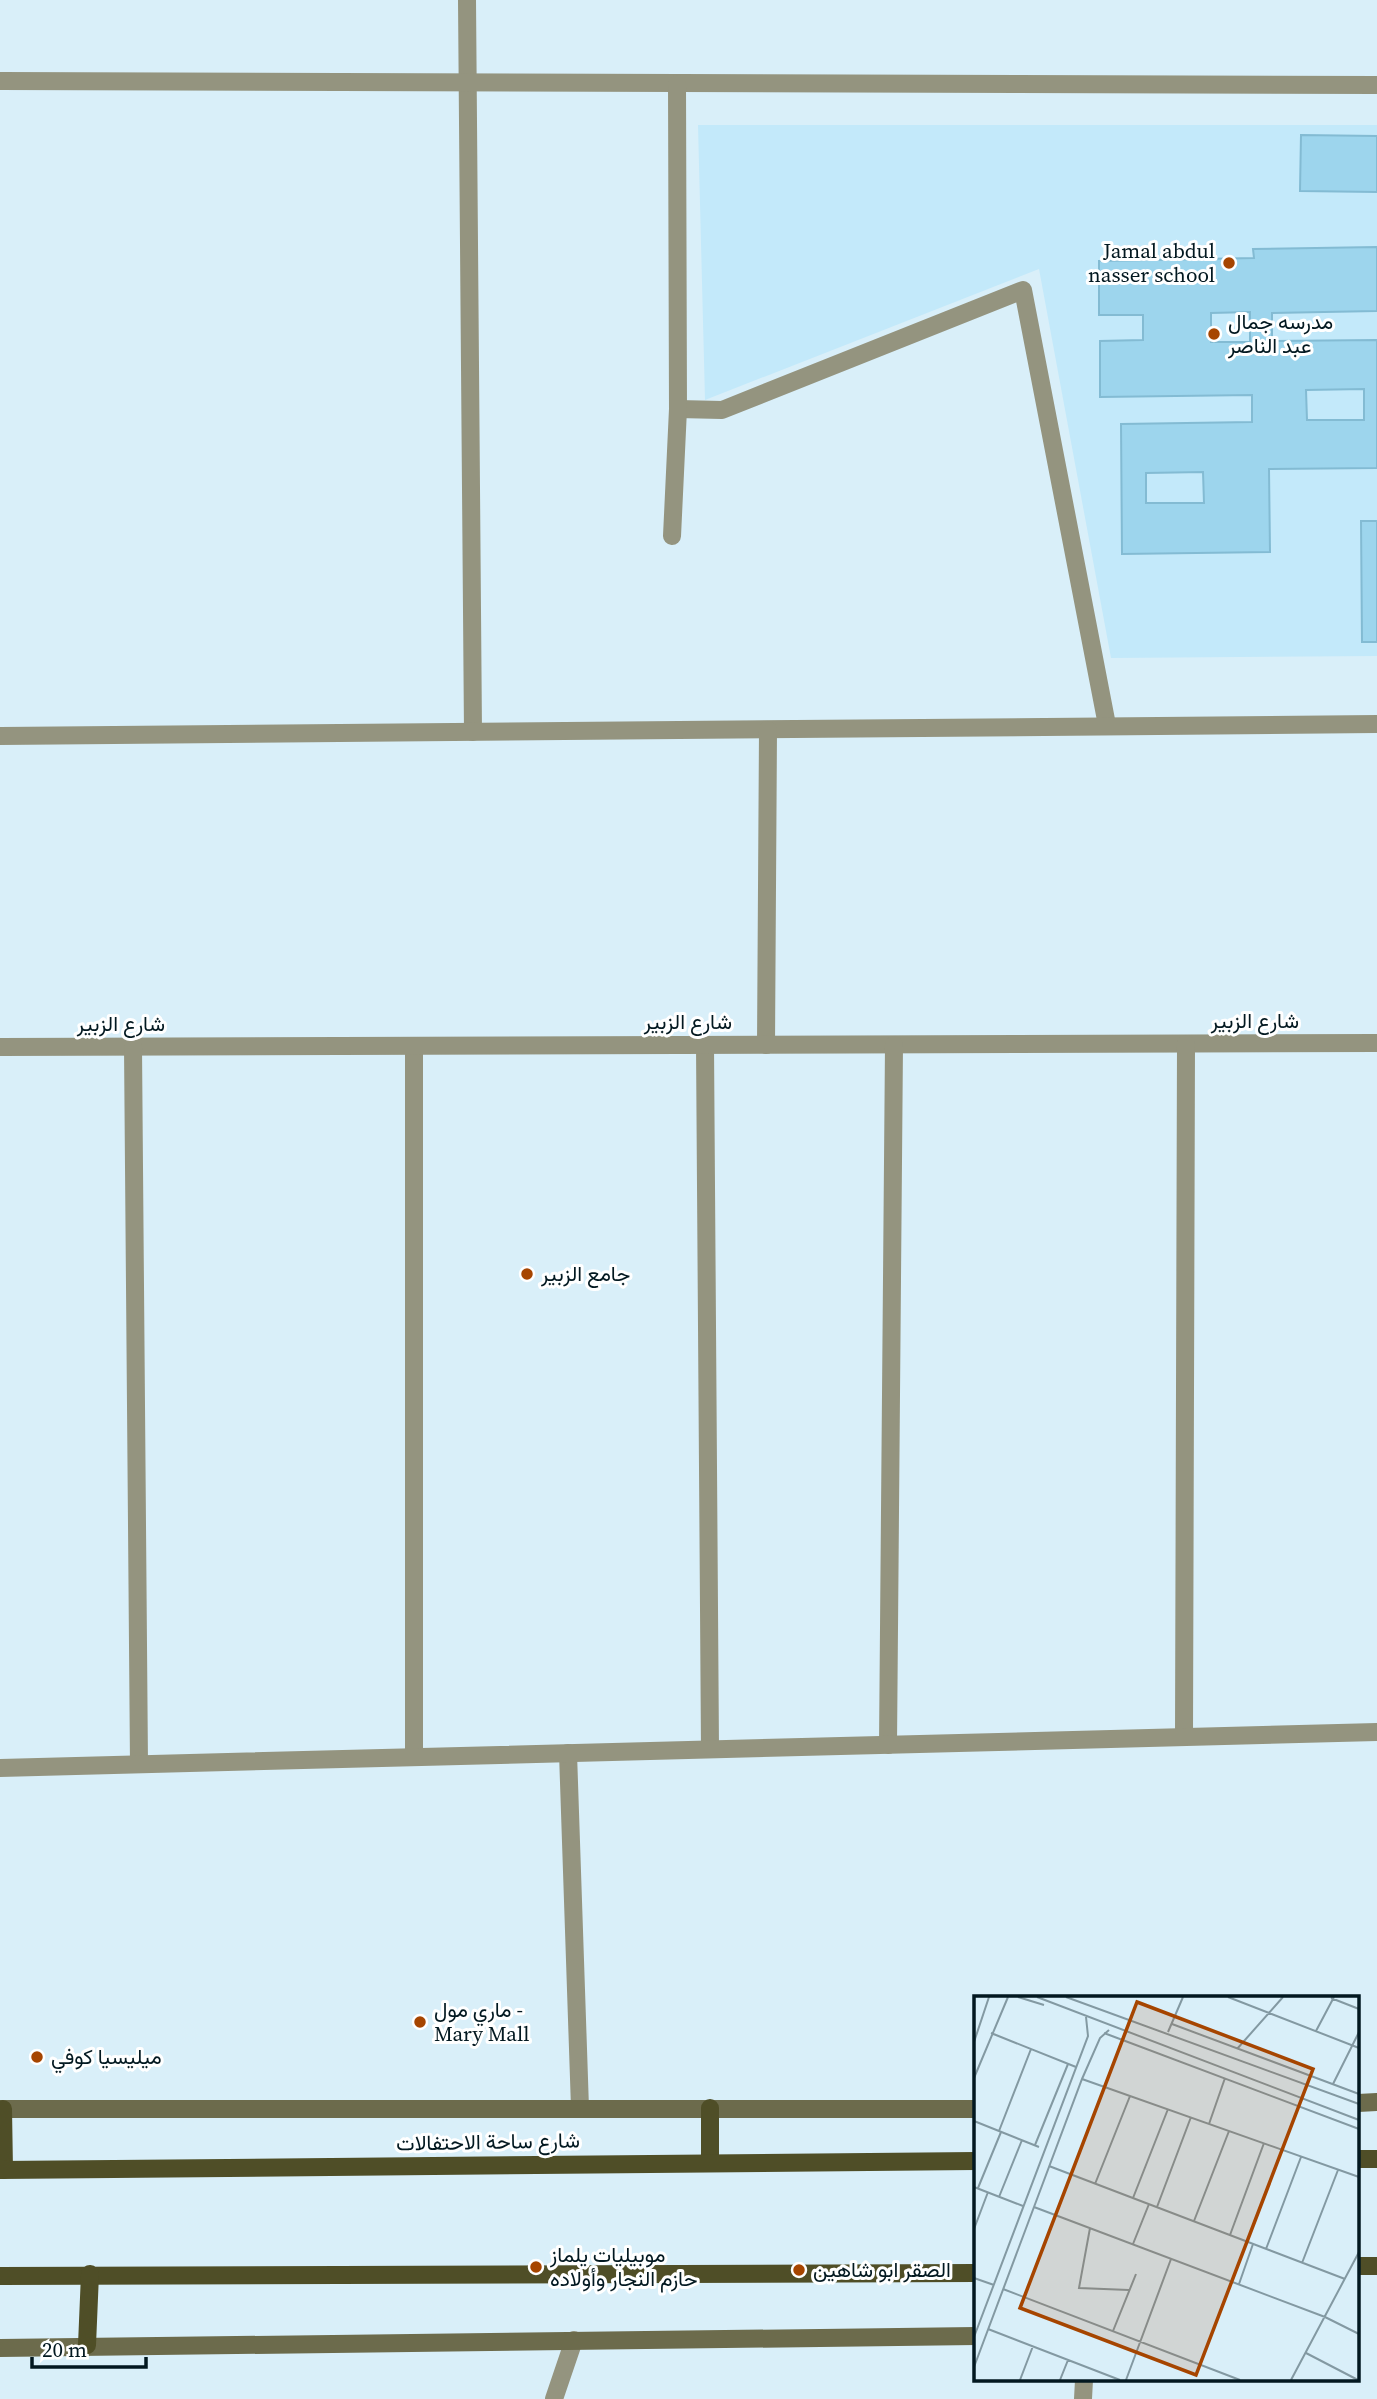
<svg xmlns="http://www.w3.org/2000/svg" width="1377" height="2399" font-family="'Source Serif 4',Vazirmatn,serif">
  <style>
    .built { fill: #c3e9fa }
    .building { fill: #9dd5ed; stroke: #83bbd3; stroke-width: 2; fill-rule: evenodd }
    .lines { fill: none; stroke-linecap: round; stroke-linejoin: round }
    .street { stroke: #94947f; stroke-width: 18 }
    .secondary { stroke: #6c6b4c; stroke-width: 18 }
    .primary { stroke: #4f4e27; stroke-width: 18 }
    .poi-dot { fill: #a64500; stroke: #fff; stroke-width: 2.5 }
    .labels { text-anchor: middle; stroke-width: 6; stroke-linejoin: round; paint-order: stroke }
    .poi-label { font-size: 21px; fill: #021820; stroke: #fff; text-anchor: start }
    .street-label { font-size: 21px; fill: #021820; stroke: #fff }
    .inset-road { fill: none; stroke: #8399a2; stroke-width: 2 }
    .view { fill: #a64500; fill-opacity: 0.15; stroke: #a64500; stroke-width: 3.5 }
    .inset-edge { fill: none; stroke: #021820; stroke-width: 3.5 }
  </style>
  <rect width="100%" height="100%" fill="#d9eff9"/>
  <path class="built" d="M698,125h679v531l-266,2 -72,-389 -334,131z"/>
  <g class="building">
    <path d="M1301,135l76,1v56l-77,-1z"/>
    <path d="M1377,247v64l-105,2v28l105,-1v128l-108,1 1,83 -148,2 -1,-130 131,-2v-27l-152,2v-56l43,-1v-25h-44v-54l155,-3 -1,-9zM1250,312v30h-39v-29zM1364,389v31h-57l-1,-30zM1203,472l1,31h-58v-30z"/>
    <path d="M1361,521h16v121h-15z"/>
  </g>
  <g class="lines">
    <g class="street">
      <path d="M467,0l6,732"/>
      <path d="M0,81l1377,4"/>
      <path d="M678,409l44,1 301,-120 84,435"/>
      <path d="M672,536l6,-127 -1,-325"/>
      <path d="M0,736l1377,-12"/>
      <path d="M705,1045l5,704"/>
      <path d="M766,1045l2,-315"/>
      <path d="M414,1046v711"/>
      <path d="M0,1047l1377,-4"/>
      <path d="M133,1047l6,717"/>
      <path d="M1184,1737l2,-693"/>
      <path d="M888,1745l6,-700"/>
      <path d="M568,1753l12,355"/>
      <path d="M0,1768l1377,-36"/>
      <path d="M554,2399l20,-59"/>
      <path d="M1083,2399l1,-19"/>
    </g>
    <g class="secondary">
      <path d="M1358,2103l19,-1"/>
      <path d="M0,2109h976"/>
      <path d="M0,2348l976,-12"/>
    </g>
    <g class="primary">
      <path d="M710,2108v54"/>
      <path d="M3,2109l1,61"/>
      <path d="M1358,2159h19"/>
      <path d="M0,2170l976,-9"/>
      <path d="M1358,2266h19"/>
      <path d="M0,2276l976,-3"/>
      <path d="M87,2345l3,-71"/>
    </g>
  </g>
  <g class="poi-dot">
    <circle cx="1229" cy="263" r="7"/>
    <circle cx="1214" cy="334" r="7"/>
    <circle cx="527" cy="1274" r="7"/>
    <circle cx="420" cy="2022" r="7"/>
    <circle cx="37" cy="2057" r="7"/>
    <circle cx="536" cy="2267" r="7"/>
    <circle cx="799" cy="2270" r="7"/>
  </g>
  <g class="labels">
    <g class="poi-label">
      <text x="1215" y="258" text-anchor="end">Jamal abdul<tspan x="1215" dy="24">nasser school</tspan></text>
      <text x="1228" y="329">مدرسه جمال<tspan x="1228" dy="24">عبد الناصر</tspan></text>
      <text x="541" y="1281">جامع الزبير</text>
      <text x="434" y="2017">ماري مول -<tspan x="434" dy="24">Mary Mall</tspan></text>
      <text x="51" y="2064">ميليسيا كوفي</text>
      <text x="550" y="2262">موبيليات يلماز<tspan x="550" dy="24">حازم النجار وأولاده</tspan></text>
      <text x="813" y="2277">الصقر ابو شاهين</text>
    </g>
    <g class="street-label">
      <text x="1255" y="1028">شارع الزبير</text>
      <text x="688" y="1029">شارع الزبير</text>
      <text x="121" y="1031">شارع الزبير</text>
      <text transform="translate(488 2142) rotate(-1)" y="7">شارع ساحة الاحتفالات</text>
    </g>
  </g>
  <g transform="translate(974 1996)">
    <rect width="385" height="385" fill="#d9eff9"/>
    <path class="inset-road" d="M44,1l26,8M63,1l322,123M92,1l293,107M254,1l131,51M357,2l28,11M198,28l187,70M342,35l18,-34M194,36l15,-35M17,37l85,34M130,37l255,96M0,46l15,-45M263,53l46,-52M0,82l34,-81M108,83l277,98M359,88l26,-52M0,125l65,26M235,128l16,-46M25,135l32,-82M61,149l33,-81M75,170l296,113M121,188l35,-88M0,191l49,19M4,192l23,-56M25,201l23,-57M159,202l35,-89M60,211l291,110 34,17M183,211l34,-90M220,225l35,-90M116,232l-11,60 50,2M0,233l14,-37M256,239l34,-92M159,248l16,-40M292,253l35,-92M328,267l36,-93M0,282l20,7M265,288l14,-40M29,293l237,91M14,333l132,51M139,335l23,-57M0,341l114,-301 -2,-19M332,357l52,27M0,371l108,-288 18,-41 9,-8M46,384l13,-34M86,384l8,-20M152,384l45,-121M317,384l68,-128"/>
    <path class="view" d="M163,6l176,67 -117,306 -176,-67z"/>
    <rect width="385" height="385" class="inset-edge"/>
  </g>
  <path d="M32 2357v10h114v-10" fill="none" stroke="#021820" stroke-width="3.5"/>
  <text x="42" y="2357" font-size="21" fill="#021820" stroke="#ffffff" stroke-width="5" paint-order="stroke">20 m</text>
</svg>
